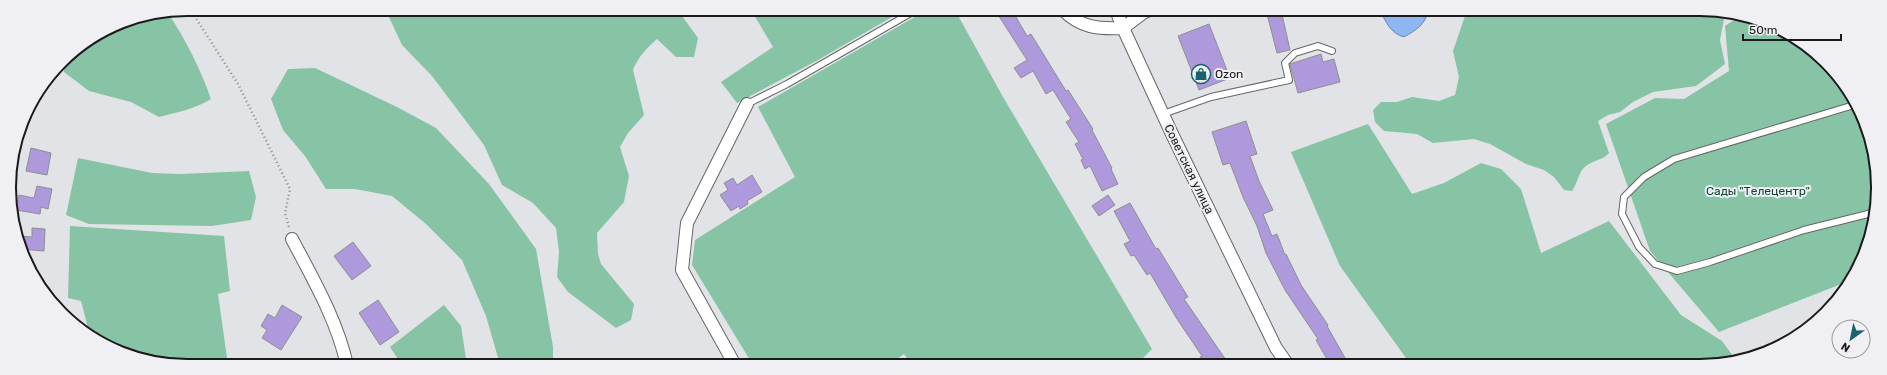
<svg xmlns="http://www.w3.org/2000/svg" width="1887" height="375" font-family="Rubik,sans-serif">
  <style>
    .green { fill: #86c4a5 }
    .water { fill: #8eb6f2; stroke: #6b87b2 }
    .building { fill: #ad99db; stroke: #908f92 }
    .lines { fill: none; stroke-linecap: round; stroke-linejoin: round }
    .lane-casing { stroke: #656669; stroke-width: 8 }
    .street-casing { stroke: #656669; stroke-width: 14 }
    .path { stroke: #8a8b8d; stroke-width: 2.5; stroke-dasharray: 1 3; stroke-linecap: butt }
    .lane { stroke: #fff; stroke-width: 6 }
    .street { stroke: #fff; stroke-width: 12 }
    .labels { text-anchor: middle; stroke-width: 4; stroke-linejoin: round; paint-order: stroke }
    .poi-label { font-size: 12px; fill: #1a1a1b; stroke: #f0f0f4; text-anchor: start }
    .street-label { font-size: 12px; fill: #1a1a1b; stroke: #f0f0f4 }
    .park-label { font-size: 12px; fill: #084a32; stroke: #f0f0f4 }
    .rim { fill: none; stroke: #1a1a1b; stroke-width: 2 }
  </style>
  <rect width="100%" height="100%" fill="#e2e3e6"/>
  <g class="green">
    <path d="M384,9h293l21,29 -4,19h-18l-19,-18c-10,9 -19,18 -24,31l11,45 -16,18 -8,14 9,29 -5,26 -27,31 1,21 3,10 33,40 -3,16 -15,8 -48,-36 -11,-15 2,-25 -3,-24 -23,-25 -31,-18 -18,-40 -52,-69 -30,-31 -15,-32z"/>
    <path d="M751,10h153l-86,50 -81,43 -16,-21 52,-35z"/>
    <path d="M927,10h28l48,87 149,252 -12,12 2,4h-230l-8,-11 -15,11h-136l-61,-100 3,-25 100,-63 -37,-70z"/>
    <path d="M1460,10l263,1 9,3 -8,5 -4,21 5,24 -29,22 -43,6 -20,10 -13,10 -12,3 -10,6 11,32c-6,7 -12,6 -20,11 -11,6 -10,17 -17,27l-8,-1 -10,-13 -10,-7 -18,-6 -36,-20 -16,-5 -41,4 -16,-9 -33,-3 -9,-9 -2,-12 8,-8h16l15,-5 27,4 16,-6 4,-18 -6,-26 12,-35z"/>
    <path d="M168,13c18,27 32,55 43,86 -16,10 -33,13 -52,18l-28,-15 -42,-11 -25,-19 1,-13 54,-36z"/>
    <path d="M1740,16l49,17 52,46 31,62 4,70 -16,55 -11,15 -130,51 -69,-81 -44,-127 49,-26 29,1 45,-28 -4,-45z"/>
    <path d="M315,68l82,39 39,21 53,56 47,65 17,98v18h-49l-5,-4 -13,-45 -24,-56 -36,-36 -34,-28 -37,-7h-29l-21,-33 -22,-26 -12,-31 17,-30z"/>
    <path d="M1368,124l44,70 32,-11 37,-20 20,6 20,20 20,64 68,-32 72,94 41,26 14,19 -25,6 -300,-1 -71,-99 -49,-114z"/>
    <path d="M78,158l74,15 28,1 69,-3 7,26 -5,23 -39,6 -123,-2 -23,-9z"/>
    <path d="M70,226l154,10 6,55 -12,3 10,71 -64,-1 -56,-17 -19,-15 -8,-31 -13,-3z"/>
    <path d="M444,305l17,21 5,33 -3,6h-61l-12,-18z"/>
  </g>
  <path class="water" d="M1380,10h48v1c-3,14 -12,19 -24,26 -14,-4 -18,-15 -24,-27z"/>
  <g class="building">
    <path d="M995,10h17l15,26 4,-2 35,57 2,-1 25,39 -1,1 20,38 -1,1 7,15 -16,7 -12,-25 -5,3 -4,-9 2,-1 -8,-15 4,-2 -13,-20 5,-3 -18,-29 -7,4 -13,-23 -12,7 -7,-10 13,-8z"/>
    <path d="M1266,10h15l9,40 -13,3z"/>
    <path d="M1209,24l21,54 -31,12 -21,-54z"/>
    <path d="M1321,54l2,8 11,-3 6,23 -42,11 -8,-29z"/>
    <path d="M1246,121l11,33 -7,2 9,25 14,29 -10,4 9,22 5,-2 8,21 1,-1 15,31 27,40 -1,1 22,39h-14l-4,-5 -3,1 -12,-21 2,-1 -33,-49 -19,-37 -9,-27 -14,-29 -13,-34 -7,2 -11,-33z"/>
    <path d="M31,148l20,5 -4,22 -21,-4z"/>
    <path d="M752,175l10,17 -15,9 1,3 -8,5 -1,-3 -8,5 -11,-16 8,-5 -4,-7 9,-5 4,7z"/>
    <path d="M37,186l15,3 -4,20 -7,-2 -1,7 -24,-4 3,-15 15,3z"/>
    <path d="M1108,195l7,10 -16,11 -7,-10z"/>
    <path d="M1130,203l26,46 2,-1 30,49 -4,2 42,61 -8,5h-12l-6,-8 2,-1 -25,-37 -27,-46 -3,2 -13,-20 -3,1 -7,-12 6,-3 -16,-30z"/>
    <path d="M32,228l13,1 -1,22 -23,-2 -2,-2 1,-11 12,1z"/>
    <path d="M353,242l18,24 -19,14 -18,-24z"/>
    <path d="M378,300l21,32 -19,13 -21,-32z"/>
    <path d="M282,305l20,12 -21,33 -19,-12 5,-8 -6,-4 7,-12 7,4z"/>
  </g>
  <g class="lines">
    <defs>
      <g id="lane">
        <path d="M747,104l40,-20 129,-74"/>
        <path d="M1854,105l-180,54 -30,18 -20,20 -2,17 17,33 16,17 22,7 33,-9 94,-32 72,-18"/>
        <path d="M1163,114l48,-17 78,-17 -4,-17 10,-10 23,-7 14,5"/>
      </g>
      <g id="street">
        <path d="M1063,10c18,18 35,19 60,18"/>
        <path d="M1116,10l7,18 49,106 104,214 12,17"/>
        <path d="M1123,28l20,-15 6,-3"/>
        <path d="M292,239c21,40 45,81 55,126"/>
        <path d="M735,365l-53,-95 5,-47 60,-119"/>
      </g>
    </defs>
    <use href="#lane" class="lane-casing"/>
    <use href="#street" class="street-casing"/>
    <path class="path" d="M190,9l48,75 52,105 -5,24 4,14"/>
    <use href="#lane" class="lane"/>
    <use href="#street" class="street"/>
  </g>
  <defs>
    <symbol id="shop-ring" viewBox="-11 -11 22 22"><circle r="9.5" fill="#f0f0f4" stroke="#18636f" stroke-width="1.5"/><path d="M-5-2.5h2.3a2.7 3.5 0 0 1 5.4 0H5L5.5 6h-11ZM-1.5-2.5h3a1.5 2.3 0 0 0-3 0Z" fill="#18636f"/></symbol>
  </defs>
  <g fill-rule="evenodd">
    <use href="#shop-ring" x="1190" y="63" width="22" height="22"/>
  </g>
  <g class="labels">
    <g class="poi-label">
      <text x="1215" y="78">Ozon</text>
    </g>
    <g class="street-label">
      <text transform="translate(1189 169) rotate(64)" y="4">Советская улица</text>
    </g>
    <g class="park-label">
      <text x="1758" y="195">Сады "Телецентр"</text>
    </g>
  </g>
  <path d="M0 0H1887V375H0ZM187 16H1700A171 171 0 0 1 1871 187V188A171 171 0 0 1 1700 359H187A171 171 0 0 1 16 188V187A171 171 0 0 1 187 16Z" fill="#f0f0f4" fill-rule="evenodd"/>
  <path class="rim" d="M187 16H1700A171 171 0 0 1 1871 187V188A171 171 0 0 1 1700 359H187A171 171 0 0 1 16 188V187A171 171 0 0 1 187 16Z"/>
  <g transform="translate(1851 339) rotate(213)"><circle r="19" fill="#f0f0f4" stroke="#9a9a9d"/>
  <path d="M0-3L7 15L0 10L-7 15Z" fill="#18636f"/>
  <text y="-6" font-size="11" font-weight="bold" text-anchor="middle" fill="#1a1a1b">N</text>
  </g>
  <path d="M1743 34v6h98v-6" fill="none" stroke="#1a1a1b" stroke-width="2"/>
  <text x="1749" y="34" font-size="12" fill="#1a1a1b" stroke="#f0f0f4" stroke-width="3" paint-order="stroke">50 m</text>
</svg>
